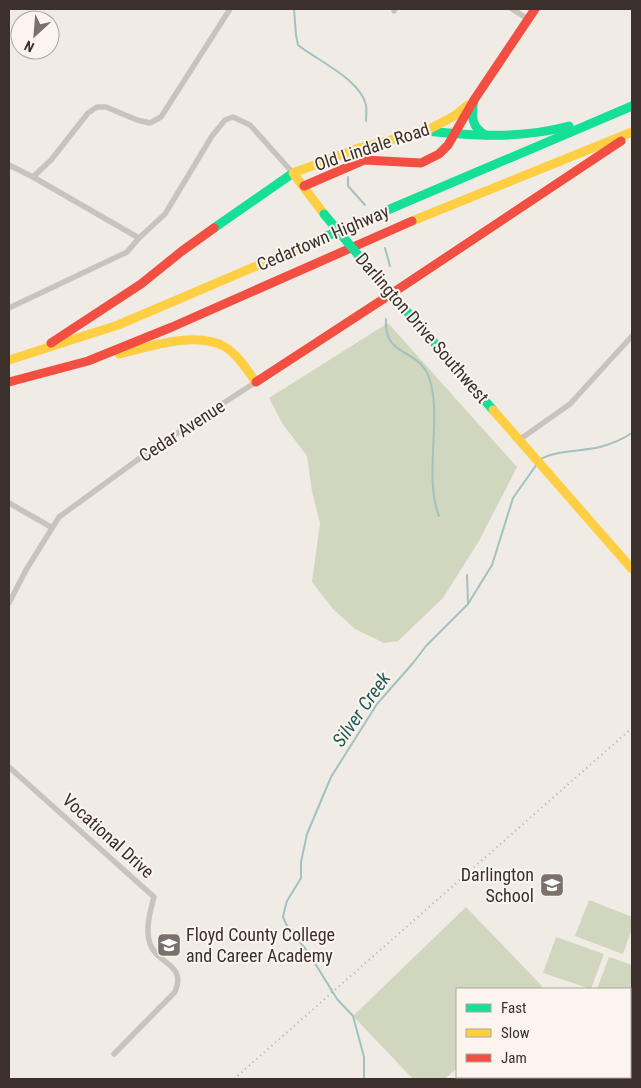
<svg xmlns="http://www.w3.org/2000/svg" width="641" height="1088" font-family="'Roboto Condensed',sans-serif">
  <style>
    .green { fill: #d1d6bf }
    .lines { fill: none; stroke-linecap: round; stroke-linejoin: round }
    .stream { stroke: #a1c2c1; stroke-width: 2 }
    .street { stroke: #c9c3be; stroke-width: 5.5 }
    .fast { stroke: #16e098; stroke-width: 9 }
    .slow { stroke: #ffcf43; stroke-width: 9 }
    .jam { stroke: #f24e42; stroke-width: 9 }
    .rail { stroke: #b1aca8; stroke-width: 2; stroke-dasharray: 1 4; stroke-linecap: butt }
    .fast-bridge { stroke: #16e098; stroke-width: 9 }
    .labels { text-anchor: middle; stroke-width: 4; stroke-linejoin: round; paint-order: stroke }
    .street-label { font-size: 18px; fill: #3b302b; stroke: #fbf5ee }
    .poi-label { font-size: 18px; fill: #3b302b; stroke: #fbf5ee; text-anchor: end }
    .water-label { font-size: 19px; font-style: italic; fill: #1f5a5e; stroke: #fbf5ee }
  </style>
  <rect width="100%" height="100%" fill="#f0ebe5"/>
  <g class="green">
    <path d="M388,323l129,144 -38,74 -36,57 -45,43 -14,2 -29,-14 -22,-20 -21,-27 8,-59 -8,-32 -5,-35 -25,-33 -13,-25z"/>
    <path d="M589,900l43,17v11l-9,26 -48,-18z"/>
    <path d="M466,907l76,79 -3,3h-82v79l-12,11h-32l-60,-63z"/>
    <path d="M556,937l48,17 -13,35 -48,-16z"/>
    <path d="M609,957l23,8v42l-2,-1v-17h-33z"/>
    <path d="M632,1018v61h-46l2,-2h42v-57z"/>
  </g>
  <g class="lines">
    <g class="stream">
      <path d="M294,9l2,26 2,10c20,16 62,34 68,60 1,5 0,11 0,16"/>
      <path d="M348,177v9l17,19"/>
      <path d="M385,248l5,18"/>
      <path d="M386,319c-3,38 32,29 43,58 14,42 -6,97 10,139"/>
      <path d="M540,460c9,-9 46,-9 60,-13 11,-3 23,-8 32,-14"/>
      <path d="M467,575l1,29"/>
      <path d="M364,1079v-22l-11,-41 -16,-17 -29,-47 -10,-12 -3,-8 -8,-6 -4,-9 2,-9 2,-7 14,-23v-16l6,-28 24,-57 46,-73 36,-41 13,-17 42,-42 24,-39 21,-67 24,-34"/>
    </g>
    <g class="street">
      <path d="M512,9l16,10"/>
      <path d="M394,11l1,-2"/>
      <path d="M9,165l24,12 106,61"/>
      <path d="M33,177l18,-17 37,-47 9,-6h9l31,13 13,3 11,-6 69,-108"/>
      <path d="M9,308l118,-56 12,-14 26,-24 47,-78 13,-16 8,-3 17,8 43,48"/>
      <path d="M519,440l51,-36 62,-68"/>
      <path d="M9,503l42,24"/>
      <path d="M9,603l17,-33 33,-53 92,-67 105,-68"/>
      <path d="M9,767l145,130c-4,15 -9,33 -4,47 8,21 37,20 25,48l-61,62"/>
    </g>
    <g class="fast">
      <path d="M474,100c-3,15 -3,28 12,35"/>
      <path d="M426,131c49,5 95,8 143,-5"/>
      <path d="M214,228l79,-55"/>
      <path d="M322,238l310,-132"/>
      <path d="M369,268l124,142"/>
    </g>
    <g class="slow">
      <path d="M324,214l-31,-41 66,-25 67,-17 28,-15 14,-11"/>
      <path d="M412,221l220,-89"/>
      <path d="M119,354c29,-7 78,-24 106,-7 13,8 22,23 31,35"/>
      <path d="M9,360l109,-35 204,-87"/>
      <path d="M493,410l139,159"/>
    </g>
    <g class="jam">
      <path d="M304,186l60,-26 57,3 18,-9 9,-9 26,-45 61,-91"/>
      <path d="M391,294l230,-153"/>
      <path d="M51,343l90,-59 41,-33 32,-23"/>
      <path d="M9,382l79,-21 84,-34 240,-106"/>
      <path d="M256,382l135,-88"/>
    </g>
    <path class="rail" d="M234,1079l398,-351"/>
    <path class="fast-bridge" d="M324,214l45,54"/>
  </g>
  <defs>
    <symbol id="school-square" viewBox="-11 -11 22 22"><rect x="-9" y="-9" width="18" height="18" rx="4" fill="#7a716c" stroke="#fbf5ee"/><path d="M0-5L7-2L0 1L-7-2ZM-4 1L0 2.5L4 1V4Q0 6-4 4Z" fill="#fff"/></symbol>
  </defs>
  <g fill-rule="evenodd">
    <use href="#school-square" x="538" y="871" width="28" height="28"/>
    <use href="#school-square" x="155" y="931" width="28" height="28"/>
  </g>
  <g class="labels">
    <g class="street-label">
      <text transform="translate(372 147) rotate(-18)" y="6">Old Lindale Road</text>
      <text transform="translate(323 238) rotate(-23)" y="6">Cedartown Highway</text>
      <text transform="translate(422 328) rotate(49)" y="6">Darlington Drive Southwest</text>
      <text transform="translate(182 431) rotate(-33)" y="6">Cedar Avenue</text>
      <text transform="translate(108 836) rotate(42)" y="6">Vocational Drive</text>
    </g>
    <g class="poi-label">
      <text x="534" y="881">Darlington<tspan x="534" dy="21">School</tspan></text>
      <text x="186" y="941" text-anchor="start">Floyd County College<tspan x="186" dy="21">and Career Academy</tspan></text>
    </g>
    <g class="water-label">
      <text transform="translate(361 709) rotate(-55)" y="7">Silver Creek</text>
    </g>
  </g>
  <rect width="641" height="1088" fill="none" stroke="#3b302b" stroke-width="20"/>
  <rect x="456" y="988" width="175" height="90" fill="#fbf5ee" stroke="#aea6a0"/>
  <rect x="466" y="1004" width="25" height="8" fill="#16e098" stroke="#aea6a0"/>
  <text x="501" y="1013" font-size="15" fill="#3b302b">Fast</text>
  <rect x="466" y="1029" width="25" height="8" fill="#ffcf43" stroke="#aea6a0"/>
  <text x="501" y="1038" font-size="15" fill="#3b302b">Slow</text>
  <rect x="466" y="1054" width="25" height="8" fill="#f24e42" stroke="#aea6a0"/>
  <text x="501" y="1063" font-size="15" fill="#3b302b">Jam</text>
  <g transform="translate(35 35) rotate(206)"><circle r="24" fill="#fbf5ee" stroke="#aea6a0"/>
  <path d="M0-4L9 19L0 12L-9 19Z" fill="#7a716c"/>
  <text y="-8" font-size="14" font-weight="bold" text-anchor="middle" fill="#3b302b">N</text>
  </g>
</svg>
